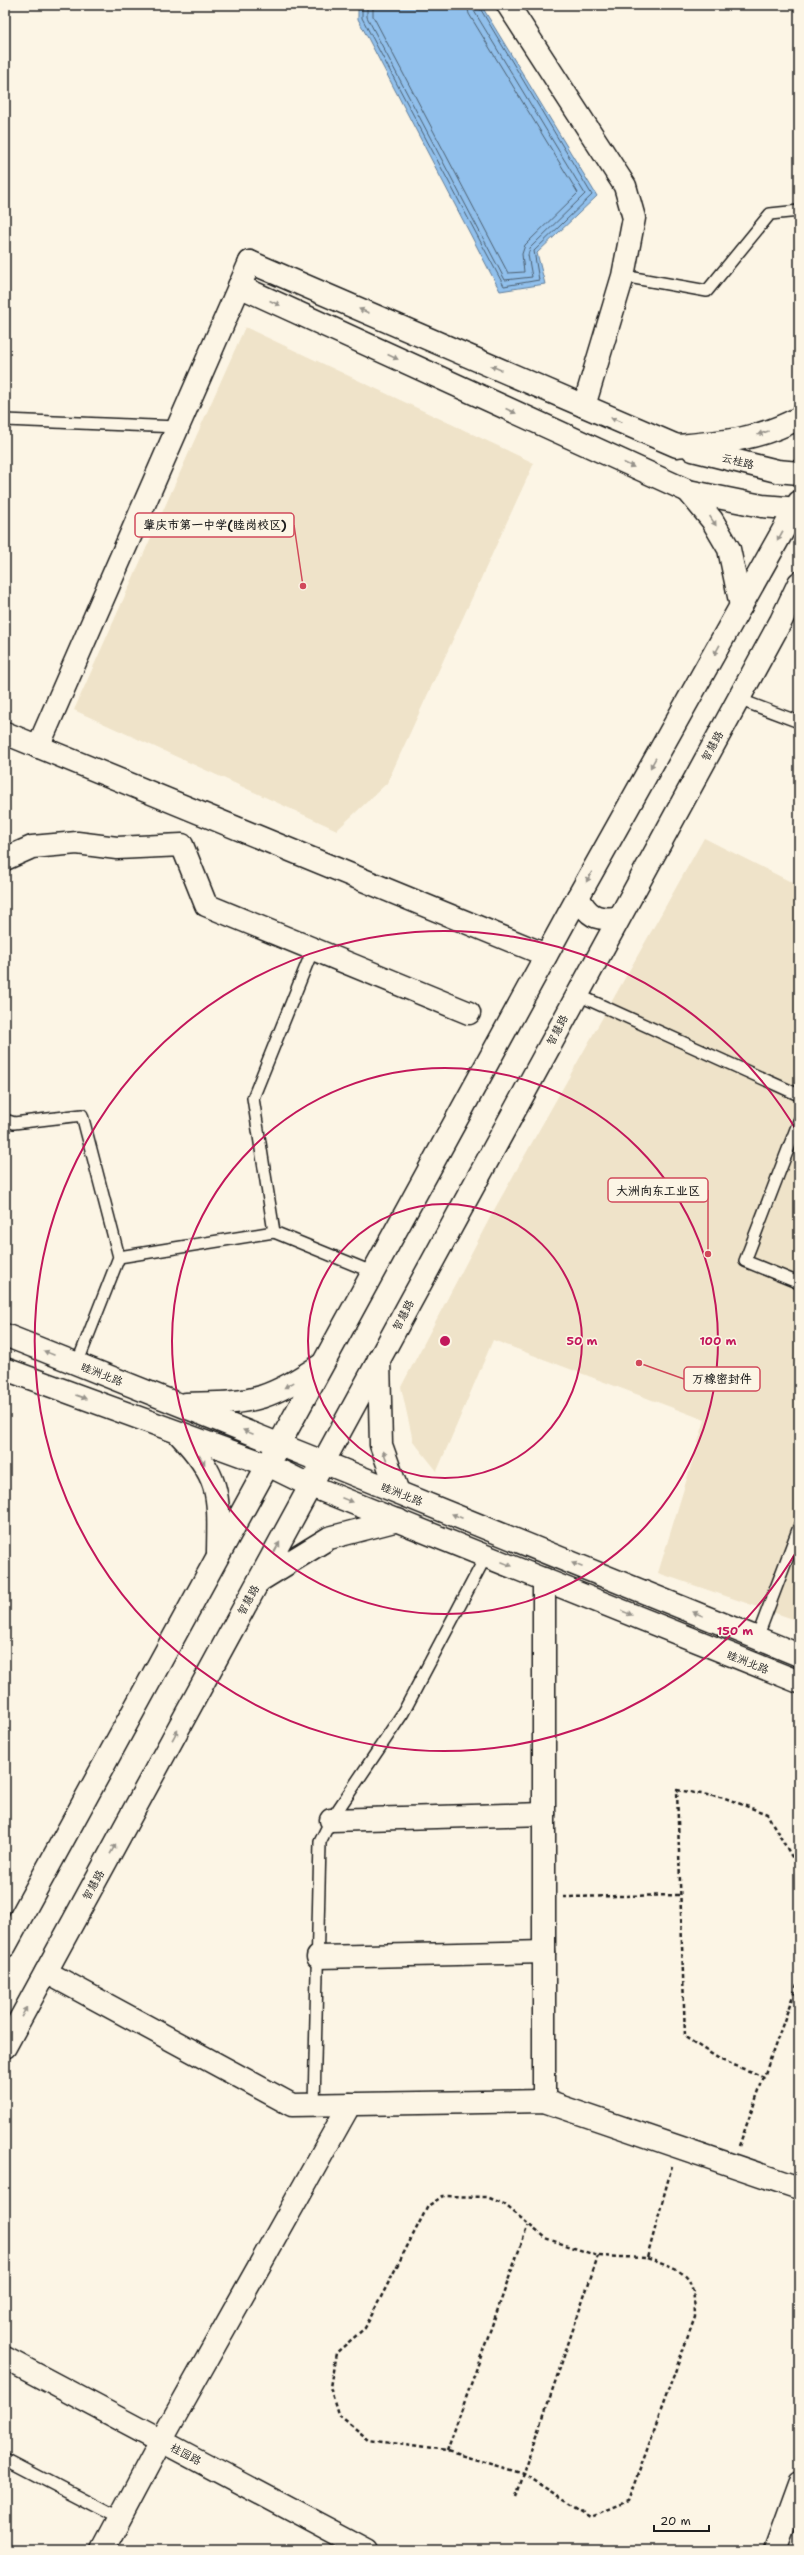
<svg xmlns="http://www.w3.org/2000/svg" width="804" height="2555" font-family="'Shantell Sans','LXGW WenKai TC',sans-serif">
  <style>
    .built { fill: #efe3c9 }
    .water { fill: #91c0ec; stroke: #627e99 }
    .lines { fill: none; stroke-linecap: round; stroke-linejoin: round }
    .shore { stroke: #4b5e6f; stroke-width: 1 }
    .service-casing { stroke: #1c1c1c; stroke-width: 14 }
    .minor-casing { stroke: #1c1c1c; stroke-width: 25 }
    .tertiary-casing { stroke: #1c1c1c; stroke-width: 25 }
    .secondary-casing { stroke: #1c1c1c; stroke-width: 25 }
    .path { stroke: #1c1c1c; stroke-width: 2.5; stroke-dasharray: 4 3; stroke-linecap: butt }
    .service { stroke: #fcf5e5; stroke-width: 11 }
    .minor { stroke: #fcf5e5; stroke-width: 22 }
    .tertiary { stroke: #fcf5e5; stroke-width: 22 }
    .secondary { stroke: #fcf5e5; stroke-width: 22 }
    .oneway { fill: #97938b }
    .ring { fill: none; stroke: #c2185b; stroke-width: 2 }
    .labels { text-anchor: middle; stroke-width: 3; stroke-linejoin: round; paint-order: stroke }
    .street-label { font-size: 11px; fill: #1c1c1c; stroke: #fcf5e5 }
    .centre { fill: #c2185b; stroke: #fcf5e5; stroke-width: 2 }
    .ring-label { font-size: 12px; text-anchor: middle; font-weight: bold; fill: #c2185b; stroke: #fcf5e5; stroke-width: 3; stroke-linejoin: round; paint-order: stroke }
    .leader { fill: none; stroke: #d1495b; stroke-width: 1.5 }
    .callout-dot { fill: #d1495b; stroke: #fcf5e5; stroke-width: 1.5 }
    .callout { fill: #fcf5e5; stroke: #d1495b; stroke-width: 1.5 }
    .callout-label { font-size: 12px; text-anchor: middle; font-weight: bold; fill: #1c1c1c }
  </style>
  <rect width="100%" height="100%" fill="#fcf5e5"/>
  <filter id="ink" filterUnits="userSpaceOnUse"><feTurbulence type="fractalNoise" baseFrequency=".025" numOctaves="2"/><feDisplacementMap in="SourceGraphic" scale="8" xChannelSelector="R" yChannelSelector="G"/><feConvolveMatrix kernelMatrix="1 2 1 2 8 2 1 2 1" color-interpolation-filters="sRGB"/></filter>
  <g filter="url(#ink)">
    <g class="built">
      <path d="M245,327l289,136 -147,320 -50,47 -263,-120z"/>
      <path d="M704,838l95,48v735l-141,-48 47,-153 -212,-80 -56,131 -24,-30 -12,-54 93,-177z"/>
    </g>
    <path class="water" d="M358,5h123l116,191 -60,57 8,31 -45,7 -142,-272z"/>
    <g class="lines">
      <g class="shore">
        <path d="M362,5v13l142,268 35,-6 -5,-29 58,-56 -114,-190"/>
        <path d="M367,5v12l138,263 27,-3 -4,-22 2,-7 55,-54 -111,-183 -1,-6"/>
        <path d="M373,5v11l135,257 16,-1 -2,-18 3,-9 53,-52 -109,-179 -2,-9"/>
      </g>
      <defs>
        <g id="service">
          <path d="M623,276l84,15 63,-77 29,-3"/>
          <path d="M5,420l173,7"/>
          <path d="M738,699l61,23"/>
          <path d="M576,994l223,101"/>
          <path d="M5,1120l9,3 68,-8 37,142 -42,107"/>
          <path d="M799,1121l-54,140 54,22"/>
          <path d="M274,1232l98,40"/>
          <path d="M119,1257l155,-25 -21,-134 60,-149"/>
          <path d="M757,1638l42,-111"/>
          <path d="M314,2105l6,-263 11,-22 72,-107 83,-157"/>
          <path d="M5,2459l115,60"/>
        </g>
        <g id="minor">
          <path d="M508,5l117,181 9,32 -11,58 -39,130"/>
          <path d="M5,733l541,222"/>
          <path d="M38,747l212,-485"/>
          <path d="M5,859l27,-12 45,-4 40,5 65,-3 24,60 263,108"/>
          <path d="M544,1579v522"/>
          <path d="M331,1820l213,-6"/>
          <path d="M318,1957l226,-5"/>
          <path d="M46,1972l246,133 252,-4 255,87"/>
          <path d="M5,2358l362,192"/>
          <path d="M103,2550l58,-109 189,-337"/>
        </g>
        <g id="tertiary">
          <path d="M250,262l427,184c46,-4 81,-6 122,-28"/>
          <path d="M239,286l449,205 74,15 37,3"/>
          <path d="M693,450l84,21 22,2"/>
          <path d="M688,491l24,29 17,29 12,57"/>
          <path d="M379,1359l2,86 17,47"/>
          <path d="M323,1462l476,193"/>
          <path d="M311,1486l488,196"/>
          <path d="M259,1581l70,-43 69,-18"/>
        </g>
        <g id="secondary">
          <path d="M578,897c10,19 18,23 39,21"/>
          <path d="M5,1335l318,127"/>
          <path d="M5,1369l263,96 43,21"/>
          <path d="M186,1404c25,-1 51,0 75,-7 22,-7 41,-20 60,-32"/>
          <path d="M180,1435c41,43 39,60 38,117"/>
          <path d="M5,1946l573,-1049 221,-395"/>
          <path d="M5,2047l776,-1426 18,-38"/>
          <path d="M775,2550l24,-66"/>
        </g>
      </defs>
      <use href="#service" class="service-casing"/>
      <use href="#minor" class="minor-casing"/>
      <use href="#tertiary" class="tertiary-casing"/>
      <use href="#secondary" class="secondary-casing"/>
      <g class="path">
        <path d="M563,1897l117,-2"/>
        <path d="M764,2077l-43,-17 -36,-23 -8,-247 48,8 42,16 32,55"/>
        <path d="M739,2146l60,-167"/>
        <path d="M647,2258c40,16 47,13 48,59l-67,184 -37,15 -67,-42 -77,-23 -78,-11 -31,-26 -8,-27 6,-34 29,-25 63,-122 15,-10 44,1 17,7 41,34 53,18 49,2 25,-92"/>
        <path d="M447,2451l81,-226"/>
        <path d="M516,2497l82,-241"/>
      </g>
      <use href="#service" class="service"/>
      <use href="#minor" class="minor"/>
      <use href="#tertiary" class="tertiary"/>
      <use href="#secondary" class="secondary"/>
    </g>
    <defs><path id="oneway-solid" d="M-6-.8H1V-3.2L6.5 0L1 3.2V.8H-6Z"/></defs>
    <g class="oneway">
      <use href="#oneway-solid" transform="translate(275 303) rotate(25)"/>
      <use href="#oneway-solid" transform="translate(364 311) rotate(-157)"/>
      <use href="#oneway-solid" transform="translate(393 357) rotate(25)"/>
      <use href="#oneway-solid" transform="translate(496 368) rotate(-157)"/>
      <use href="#oneway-solid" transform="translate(511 411) rotate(25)"/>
      <use href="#oneway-solid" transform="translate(616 420) rotate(-157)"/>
      <use href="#oneway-solid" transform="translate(763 433) rotate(161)"/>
      <use href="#oneway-solid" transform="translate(629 465) rotate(25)"/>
      <use href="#oneway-solid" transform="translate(713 521) rotate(56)"/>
      <use href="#oneway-solid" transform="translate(780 536) rotate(119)"/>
      <use href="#oneway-solid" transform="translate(717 650) rotate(119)"/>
      <use href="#oneway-solid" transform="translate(653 763) rotate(119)"/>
      <use href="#oneway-solid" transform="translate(589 877) rotate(119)"/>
      <use href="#oneway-solid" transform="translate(49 1353) rotate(-158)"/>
      <use href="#oneway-solid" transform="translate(289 1385) rotate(151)"/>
      <use href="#oneway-solid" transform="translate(81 1397) rotate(20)"/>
      <use href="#oneway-solid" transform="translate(248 1432) rotate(-158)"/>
      <use href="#oneway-solid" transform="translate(385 1456) rotate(-110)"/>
      <use href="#oneway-solid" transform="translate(202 1460) rotate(59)"/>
      <use href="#oneway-solid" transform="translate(347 1500) rotate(22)"/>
      <use href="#oneway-solid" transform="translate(457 1516) rotate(-158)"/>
      <use href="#oneway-solid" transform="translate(277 1547) rotate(-61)"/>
      <use href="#oneway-solid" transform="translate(507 1564) rotate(22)"/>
      <use href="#oneway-solid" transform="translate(577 1565) rotate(-158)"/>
      <use href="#oneway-solid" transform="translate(627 1613) rotate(22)"/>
      <use href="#oneway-solid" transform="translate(698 1614) rotate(-158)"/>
      <use href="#oneway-solid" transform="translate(175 1735) rotate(-61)"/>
      <use href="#oneway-solid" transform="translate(113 1849) rotate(-61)"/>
      <use href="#oneway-solid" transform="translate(24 2012) rotate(-61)"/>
    </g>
  </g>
  <g class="ring">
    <circle cx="445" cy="1341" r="137"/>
    <circle cx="445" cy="1341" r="273"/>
    <path d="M798 1549A410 410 0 1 1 798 1133"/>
  </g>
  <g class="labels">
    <g class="street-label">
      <text transform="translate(738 461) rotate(14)" y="4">云桂路</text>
      <text transform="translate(712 746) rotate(-61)" y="4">智慧路</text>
      <text transform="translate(557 1030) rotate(-62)" y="4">智慧路</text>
      <text transform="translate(403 1315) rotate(-62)" y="4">智慧路</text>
      <text transform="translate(102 1374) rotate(22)" y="4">睦洲北路</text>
      <text transform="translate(402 1494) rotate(22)" y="4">睦洲北路</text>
      <text transform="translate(248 1600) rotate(-61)" y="4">智慧路</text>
      <text transform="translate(748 1662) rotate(22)" y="4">睦洲北路</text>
      <text transform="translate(93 1885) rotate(-61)" y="4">智慧路</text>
      <text transform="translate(186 2454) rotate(28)" y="4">桂园路</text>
    </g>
  </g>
  <circle cx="445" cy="1341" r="6" class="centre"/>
  <g class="ring-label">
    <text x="582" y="1345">50 m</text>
    <text x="718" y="1345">100 m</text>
    <text x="735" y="1635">150 m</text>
  </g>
  <path class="leader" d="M303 586L294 525M708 1254L708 1190M639 1363L684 1379"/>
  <g class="callout-dot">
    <circle cx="303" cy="586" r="4"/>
    <circle cx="708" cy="1254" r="4"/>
    <circle cx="639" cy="1363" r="4"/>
  </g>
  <g class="callout">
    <rect x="135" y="513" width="159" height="24" rx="4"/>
    <rect x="608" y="1178" width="100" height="24" rx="4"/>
    <rect x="684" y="1367" width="76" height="24" rx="4"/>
  </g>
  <g class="callout-label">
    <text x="215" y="529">肇庆市第一中学(睦岗校区)</text>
    <text x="658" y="1195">大洲向东工业区</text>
    <text x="722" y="1383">万橡密封件</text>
  </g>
  <rect width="804" height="2555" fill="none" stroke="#fcf5e5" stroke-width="20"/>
  <rect x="10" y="10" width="784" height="2535" fill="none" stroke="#1c1c1c" stroke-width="1.5" filter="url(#ink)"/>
  <path d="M654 2525v6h55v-6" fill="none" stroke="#1c1c1c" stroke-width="2"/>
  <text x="660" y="2525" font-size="12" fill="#1c1c1c" stroke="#fcf5e5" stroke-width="3" paint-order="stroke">20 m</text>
</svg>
